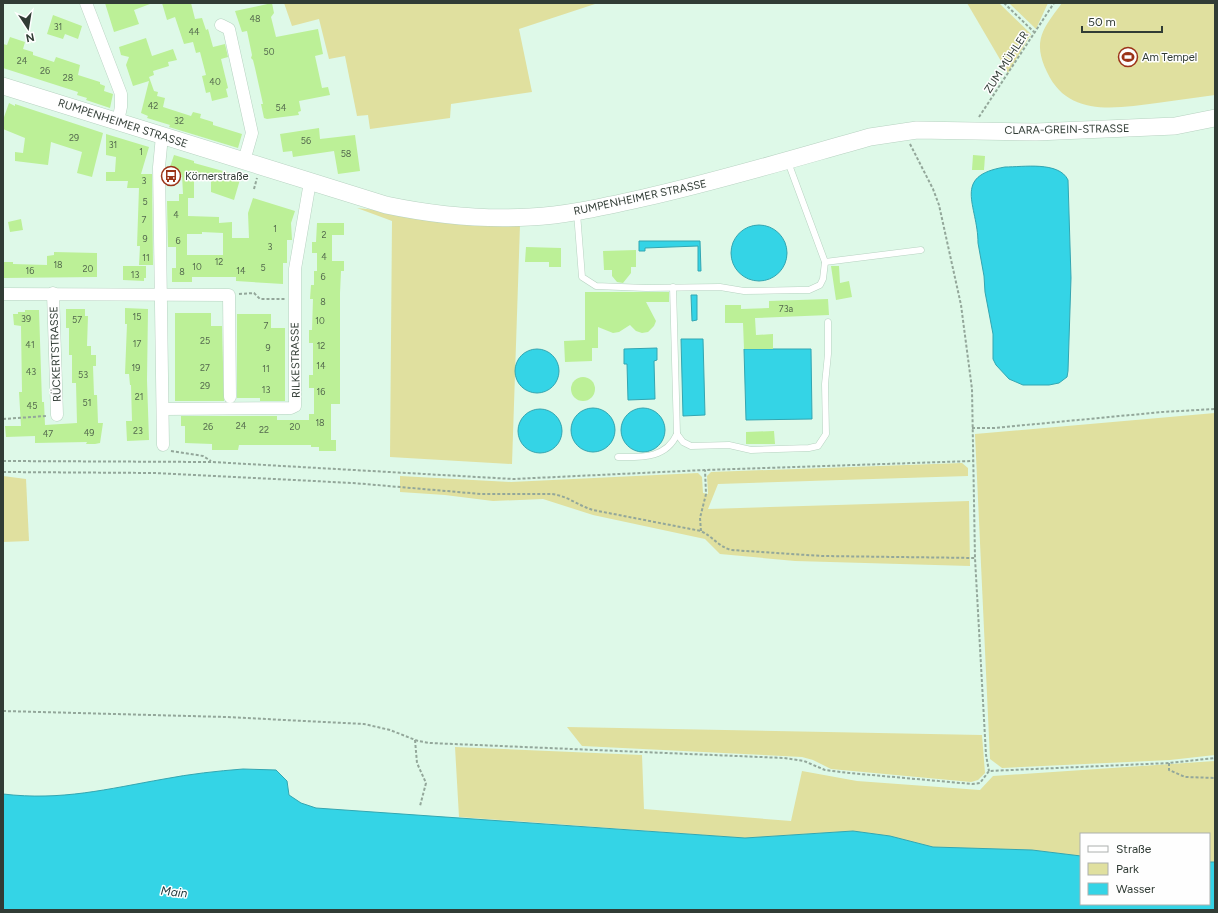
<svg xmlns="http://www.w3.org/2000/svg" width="1218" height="913" font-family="Figtree,sans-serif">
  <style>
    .green { fill: #e0e09f }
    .water { fill: #34d4e6; stroke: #33a6b1 }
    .building { fill: #bcf097; fill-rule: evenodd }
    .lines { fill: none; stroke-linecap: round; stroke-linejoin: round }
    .lane-casing { stroke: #b7d2c1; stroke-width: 7 }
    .street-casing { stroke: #b7d2c1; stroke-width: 13 }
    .secondary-casing { stroke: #b7d2c1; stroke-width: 18 }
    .path { stroke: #93a79a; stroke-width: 2; stroke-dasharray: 3 2; stroke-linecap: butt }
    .lane { stroke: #fff; stroke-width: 6 }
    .street { stroke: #fff; stroke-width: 12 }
    .secondary { stroke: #fff; stroke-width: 17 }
    .labels { text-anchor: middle; stroke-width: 3; stroke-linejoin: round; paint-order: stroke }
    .number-label { font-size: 9px; fill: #54694e }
    .poi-label { font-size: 11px; fill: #313c35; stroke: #fefefe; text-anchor: start }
    .street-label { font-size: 11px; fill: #313c35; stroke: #fefefe }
    .water-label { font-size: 12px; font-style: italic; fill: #20393c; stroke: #fefefe }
  </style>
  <rect width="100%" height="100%" fill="#def9e8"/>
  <g class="green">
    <path d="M284,3h311v1l-76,25 13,63 -81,12 -1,14 -80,11 -2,-14 -11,1 -12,-60 -16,3 -10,-40 -27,7z"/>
    <path d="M967,3h32l32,31 -23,39z"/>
    <path d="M1009,3h39l-12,26z"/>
    <path d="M1062,3h153v92c-19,3 -39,5 -58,8 -40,5 -89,15 -110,-31 -15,-32 -4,-43 15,-69z"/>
    <path d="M357,208l163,17 -8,239 -122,-7 2,-236z"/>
    <path d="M1215,413v342l-45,5 -168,8 -12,-9 -15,-325z"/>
    <path d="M962,463l6,5v8l-250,8 -10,25 261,-8 1,65 -175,-5 -75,-7 -15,-15 -112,-24 -50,-16 -50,2 -48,-6 -45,-3v-16l111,6 187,-9 4,4 1,16 5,1 -1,-18 4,-4z"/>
    <path d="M3,476l23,3 3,62 -26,1z"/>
    <path d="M567,727l415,8 3,38 -7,7 -7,2 -140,-13 -18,-9 -11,-3 -220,-11z"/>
    <path d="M455,747l187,8 2,54 147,12 11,-50 55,10 123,9 13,-14 222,-15v101h-6v-28h-128v22l-49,-6 -99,-3 -43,-11 -37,-5 -108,7 -286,-21z"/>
  </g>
  <g class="water">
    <path d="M1005,167c18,0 54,-6 63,13l3,98 -3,93 -1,6 -8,6 -10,2h-26l-14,-6 -13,-14 -3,-6v-25l-8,-42 -1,-16 -6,-33c0,-38 -27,-67 27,-76z"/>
    <circle cx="759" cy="253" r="28"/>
    <path d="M639,241h61l1,30h-3v-25l-53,2v3h-6z"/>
    <path d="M691,295h6v25l-5,1z"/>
    <path d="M681,339h22l2,76 -22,1z"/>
    <path d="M657,348v12l-3,1 1,38 -27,1 -1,-36h-3v-15z"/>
    <path d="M744,349h67l1,70 -66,1z"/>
    <circle cx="537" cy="371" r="22"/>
    <circle cx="593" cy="430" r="22"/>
    <circle cx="643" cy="430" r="22"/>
    <circle cx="540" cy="431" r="22"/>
    <path d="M243,769l33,1 11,11 2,14 12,8 15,5 429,30 108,-7 37,5 43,11 99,3 49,6v48h128v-42h6v48h-1212v-116c59,7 104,-5 161,-15 26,-5 53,-8 79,-10z"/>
  </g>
  <g class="building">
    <path d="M105,3h45v1l-16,6 5,14 -25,8z"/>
    <path d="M162,3h29l4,16 7,-1 4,12 2,-1 5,18 12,-3 3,13 -7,2 7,29 -2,1 2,8 -16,4 -2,-9 -4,1 -4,-17 4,-1 -6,-23 -4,1 -3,-11 -9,2 -9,-27 -8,3z"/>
    <path d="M272,3l2,10 -3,4 5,20 42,-8 5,25 -8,2 7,32 6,-1 2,8 -31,6 2,10 -3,1 1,3 -32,4 -3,-1 -3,-14h2l-8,-36 -2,-8 -2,-2 1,-3 -5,-24 -5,1 -7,-21z"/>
    <path d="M53,15l29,11 -4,13 -13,-5 -2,5 -16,-5z"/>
    <path d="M10,37l15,5 -2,7 10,3v3l21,7 2,-5 24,8 -2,10 22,7v2l5,2 -1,5 9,3 -3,14 -24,-8 1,-2 -10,-3 1,-3 -75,-24v-24l4,1z"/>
    <path d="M146,38l6,18 21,-7 4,11 -9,2 1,4 -16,5 1,4 -5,2 5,14 4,1 -1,4 8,2 -2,9 28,9 2,-4 8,2 -1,4 13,4v3l29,9 -4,14 -69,-21 1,-2 -23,-7 1,-2 -7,-3 8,-32 -16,5 -7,-21 3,-8 -8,-2 -2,-8z"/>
    <path d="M9,103l6,3v-2l88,29 -11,44 -15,-4 5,-21 -31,-10 -3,23 -33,-4v-9l8,1 2,-15 -22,-9v-9z"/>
    <path d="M319,128l1,11 35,-4 5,36 -22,3 -4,-23 -41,6 -1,-6 -9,1 -3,-18z"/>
    <path d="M106,134l43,13 -8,27h11l1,91h-14l1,-19h-3l2,-58h-12l1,-7h-22v-9h9l1,-15 -10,-2z"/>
    <path d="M174,155l20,6v2l47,13 -7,24 -23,-8v-11l-17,-5v22h-6v18l31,1v6l13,-1v16h17l-1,-25 5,-15 42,13 -4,12 1,17h-5v23h-4v21l-47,-3v-4h-44v5h-20v-14h4v-21h-8l-1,-46h12v-7h4l-1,-19 -9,-3 2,-4 -5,-1zM202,232l21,1v22h-36v-21h15z"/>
    <path d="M973,155l12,1 -1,14h-12z"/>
    <path d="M21,219l2,11 -13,2 -2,-10z"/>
    <path d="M317,223h27v12h-12v26h12v10h-3l-1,22v111h-9v36h5v11h-17v-4h-8v-2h-72l-1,5h-26v-6l-27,-1v-17h-4v-10h96v4h32v-6h5v-26h-5v-13h4v-32h-4v-13h3l1,-31h-3l1,-14h3v-14h3v-18h-5v-11h4z"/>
    <path d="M526,247l35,1v19h-12v-5h-24z"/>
    <path d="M636,250v17h-5v6l-8,10 -6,-1 -5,-6v-6h-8l-1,-19z"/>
    <path d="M54,252l43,1v24l-94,1v-16h10v2l34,1v-9l7,-1z"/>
    <path d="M123,266h23v12h-2v3l-21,-1z"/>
    <path d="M831,266h8l1,17 9,-2 3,16 -16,3z"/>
    <path d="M585,292h84v10h-23l10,19 -2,5 -6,6 -6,1 -6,-2 -6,-6 -11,7 -6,1 -15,-6v21h-6v13l-27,1 -1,-21 21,-1z"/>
    <path d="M828,299l1,16 -74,3 1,17 17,-1v15h-29l-1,-26h-18v-18h16v4l28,-1v-7z"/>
    <path d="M125,308l23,1 -1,71 2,60 -22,1 -1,-20h6l-1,-36h-1l-1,-11h-4l2,-50h-2z"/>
    <path d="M66,309h19v7h3l-1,30h4v9h5v11h-3l1,29h3l1,28h5l-3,20 -5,1h-9l1,-2 -52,1v-7l-29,1 -1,-11h16l-2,-34h3l-1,-66 -7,-1 -1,-11h5v-2h7v-2h14l3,92h2l1,23 32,-2 -1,-40h-4v-28h-3v-27h-3z"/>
    <path d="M175,313h36v13h11l2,75h-49z"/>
    <path d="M237,314h34v14h14v73h-25v-3h-23z"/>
    <circle cx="583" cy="389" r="12"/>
    <path d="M774,431l1,13h-29v-12z"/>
  </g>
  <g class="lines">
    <defs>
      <g id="lane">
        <path d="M577,213l5,64 14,9 50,2 74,-1 24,4 55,-1h10l11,-5 3,-6 2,-17 -37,-100"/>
        <path d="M825,262l96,-12"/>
        <path d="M673,287l4,147 6,8 8,4 38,-1 22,5 58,-2 9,-2 8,-12 -1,-50 3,-30v-32"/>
        <path d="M618,457c23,0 48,2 59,-23"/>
      </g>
      <g id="street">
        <path d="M86,3l35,91v13l-3,14"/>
        <path d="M221,25l8,4 23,104 -8,28"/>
        <path d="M162,136l-3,31 4,278"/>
        <path d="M53,293l4,122"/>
        <path d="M3,294l226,1 1,102"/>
        <path d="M163,409l128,-1 4,-2v-137l15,-87"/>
      </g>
      <path id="secondary" d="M3,86l383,119c48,10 95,15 144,12 38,-2 76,-11 113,-19 76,-17 152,-40 227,-61l47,-7 119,2 139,-6 40,-8"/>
    </defs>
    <use href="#lane" class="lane-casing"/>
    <use href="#street" class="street-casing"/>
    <use href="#secondary" class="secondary-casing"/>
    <g class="path">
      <path d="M1004,3l30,29"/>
      <path d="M979,117l75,-114"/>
      <path d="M910,144l23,45 6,16 22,100 11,84 3,169 11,197 3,16"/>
      <path d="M254,189l3,-11"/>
      <path d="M239,294l15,-1 6,6h25"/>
      <path d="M3,419l43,-3"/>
      <path d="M972,428h22l168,-16 53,-3"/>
      <path d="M171,451l32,5 8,5"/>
      <path d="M3,461l209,1 301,17 192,-9 268,-9"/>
      <path d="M3,472l152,1 198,10 128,11h70c15,1 28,12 42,16l108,21c12,6 17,15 30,19l91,6 153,2"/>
      <path d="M701,531l-1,-13 6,-24 -1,-24"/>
      <path d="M3,711l223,6 138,7 26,6 28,11 12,2 354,15 20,3 21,9 24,3 123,11 8,-1 9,-12 180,-8 46,-5"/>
      <path d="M415,740l2,23 9,20 -6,23"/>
      <path d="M1169,763v7l16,7 30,1"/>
    </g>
    <use href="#lane" class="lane"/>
    <use href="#street" class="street"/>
    <use href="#secondary" class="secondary"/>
  </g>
  <defs>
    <symbol id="stadium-ring" viewBox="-11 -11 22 22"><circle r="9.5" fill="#fefefe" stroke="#9b3318" stroke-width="1.5"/><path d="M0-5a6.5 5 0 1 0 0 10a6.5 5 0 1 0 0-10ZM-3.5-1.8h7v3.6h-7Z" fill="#9b3318"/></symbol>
    <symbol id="bus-ring" viewBox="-11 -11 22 22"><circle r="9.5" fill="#fefefe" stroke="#9b3318" stroke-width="1.5"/><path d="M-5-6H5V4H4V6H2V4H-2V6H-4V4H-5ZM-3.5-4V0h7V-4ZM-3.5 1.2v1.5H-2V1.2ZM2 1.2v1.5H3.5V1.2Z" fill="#9b3318"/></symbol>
  </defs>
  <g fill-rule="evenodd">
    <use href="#stadium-ring" x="1117" y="46" width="22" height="22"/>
    <use href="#bus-ring" x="160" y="165" width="22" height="22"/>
  </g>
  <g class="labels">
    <g class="number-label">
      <text x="255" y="22">48</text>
      <text x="58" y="30">31</text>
      <text x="194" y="35">44</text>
      <text x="269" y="55">50</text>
      <text x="22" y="64">24</text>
      <text x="45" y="74">26</text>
      <text x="68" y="81">28</text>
      <text x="215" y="85">40</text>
      <text x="153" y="109">42</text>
      <text x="281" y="111">54</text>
      <text x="179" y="124">32</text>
      <text x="74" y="141">29</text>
      <text x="306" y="144">56</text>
      <text x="113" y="148">31</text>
      <text x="141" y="155">1</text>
      <text x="346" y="157">58</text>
      <text x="144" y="184">3</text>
      <text x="145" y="205">5</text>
      <text x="176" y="218">4</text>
      <text x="144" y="223">7</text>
      <text x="275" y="232">1</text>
      <text x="324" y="238">2</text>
      <text x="145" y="242">9</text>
      <text x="178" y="244">6</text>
      <text x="270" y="250">3</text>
      <text x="324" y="260">4</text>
      <text x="146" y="261">11</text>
      <text x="219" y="265">12</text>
      <text x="58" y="268">18</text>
      <text x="197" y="270">10</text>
      <text x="263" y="271">5</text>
      <text x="88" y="272">20</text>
      <text x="30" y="274">16</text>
      <text x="241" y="274">14</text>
      <text x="182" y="275">8</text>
      <text x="135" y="278">13</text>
      <text x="323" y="280">6</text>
      <text x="323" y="305">8</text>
      <text x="786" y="312">73a</text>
      <text x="137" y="320">15</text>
      <text x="26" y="322">39</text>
      <text x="77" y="323">57</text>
      <text x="320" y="324">10</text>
      <text x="266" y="329">7</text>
      <text x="205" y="344">25</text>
      <text x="137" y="347">17</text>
      <text x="30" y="348">41</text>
      <text x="321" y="349">12</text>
      <text x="268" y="351">9</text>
      <text x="321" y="369">14</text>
      <text x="136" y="371">19</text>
      <text x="205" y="371">27</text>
      <text x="266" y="372">11</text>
      <text x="31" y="375">43</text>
      <text x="83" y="378">53</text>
      <text x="205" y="389">29</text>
      <text x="266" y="393">13</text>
      <text x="321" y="395">16</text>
      <text x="139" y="400">21</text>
      <text x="87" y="406">51</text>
      <text x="32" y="409">45</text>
      <text x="320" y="426">18</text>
      <text x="241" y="429">24</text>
      <text x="208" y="430">26</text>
      <text x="295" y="430">20</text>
      <text x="264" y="433">22</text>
      <text x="138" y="434">23</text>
      <text x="89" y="436">49</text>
      <text x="48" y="437">47</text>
    </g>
    <g class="poi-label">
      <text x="1142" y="61">Am Tempel</text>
      <text x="185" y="180">Körnerstraße</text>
    </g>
    <g class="street-label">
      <text transform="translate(1006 62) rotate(-57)" y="4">ZUM MÜHLER</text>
      <text transform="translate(123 123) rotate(18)" y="4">RUMPENHEIMER STRASSE</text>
      <text transform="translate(1067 129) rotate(-1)" y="4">CLARA-GREIN-STRASSE</text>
      <text transform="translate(640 197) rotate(-12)" y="4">RUMPENHEIMER STRASSE</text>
      <text transform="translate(55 354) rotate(-92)" y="4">RÜCKERTSTRASSE</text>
      <text transform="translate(295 360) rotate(-91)" y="4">RILKESTRASSE</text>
    </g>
    <g class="water-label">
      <text transform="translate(174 892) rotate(6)" y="4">Main</text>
    </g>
  </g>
  <rect width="1218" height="913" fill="none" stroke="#313c35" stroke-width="8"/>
  <rect x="1080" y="833" width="130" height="72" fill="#fefefe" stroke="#acb0ae"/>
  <rect x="1088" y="846" width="20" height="6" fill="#ffffff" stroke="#acb0ae"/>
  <text x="1116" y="853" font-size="12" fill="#313c35">Straße</text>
  <rect x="1088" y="863" width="20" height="12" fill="#e0e09f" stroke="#acb0ae"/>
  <text x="1116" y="873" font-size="12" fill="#313c35">Park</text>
  <rect x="1088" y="883" width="20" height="12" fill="#34d4e6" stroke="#acb0ae"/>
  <text x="1116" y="893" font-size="12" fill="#313c35">Wasser</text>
  <g transform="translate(28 28) rotate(168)" stroke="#fefefe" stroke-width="3" paint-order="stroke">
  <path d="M0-3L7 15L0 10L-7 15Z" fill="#313c35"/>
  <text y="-6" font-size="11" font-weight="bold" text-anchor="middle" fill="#313c35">N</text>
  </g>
  <path d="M1082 26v6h80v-6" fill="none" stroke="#313c35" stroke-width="2"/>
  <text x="1088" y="26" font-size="12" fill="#313c35" stroke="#fefefe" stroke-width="3" paint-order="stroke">50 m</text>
</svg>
